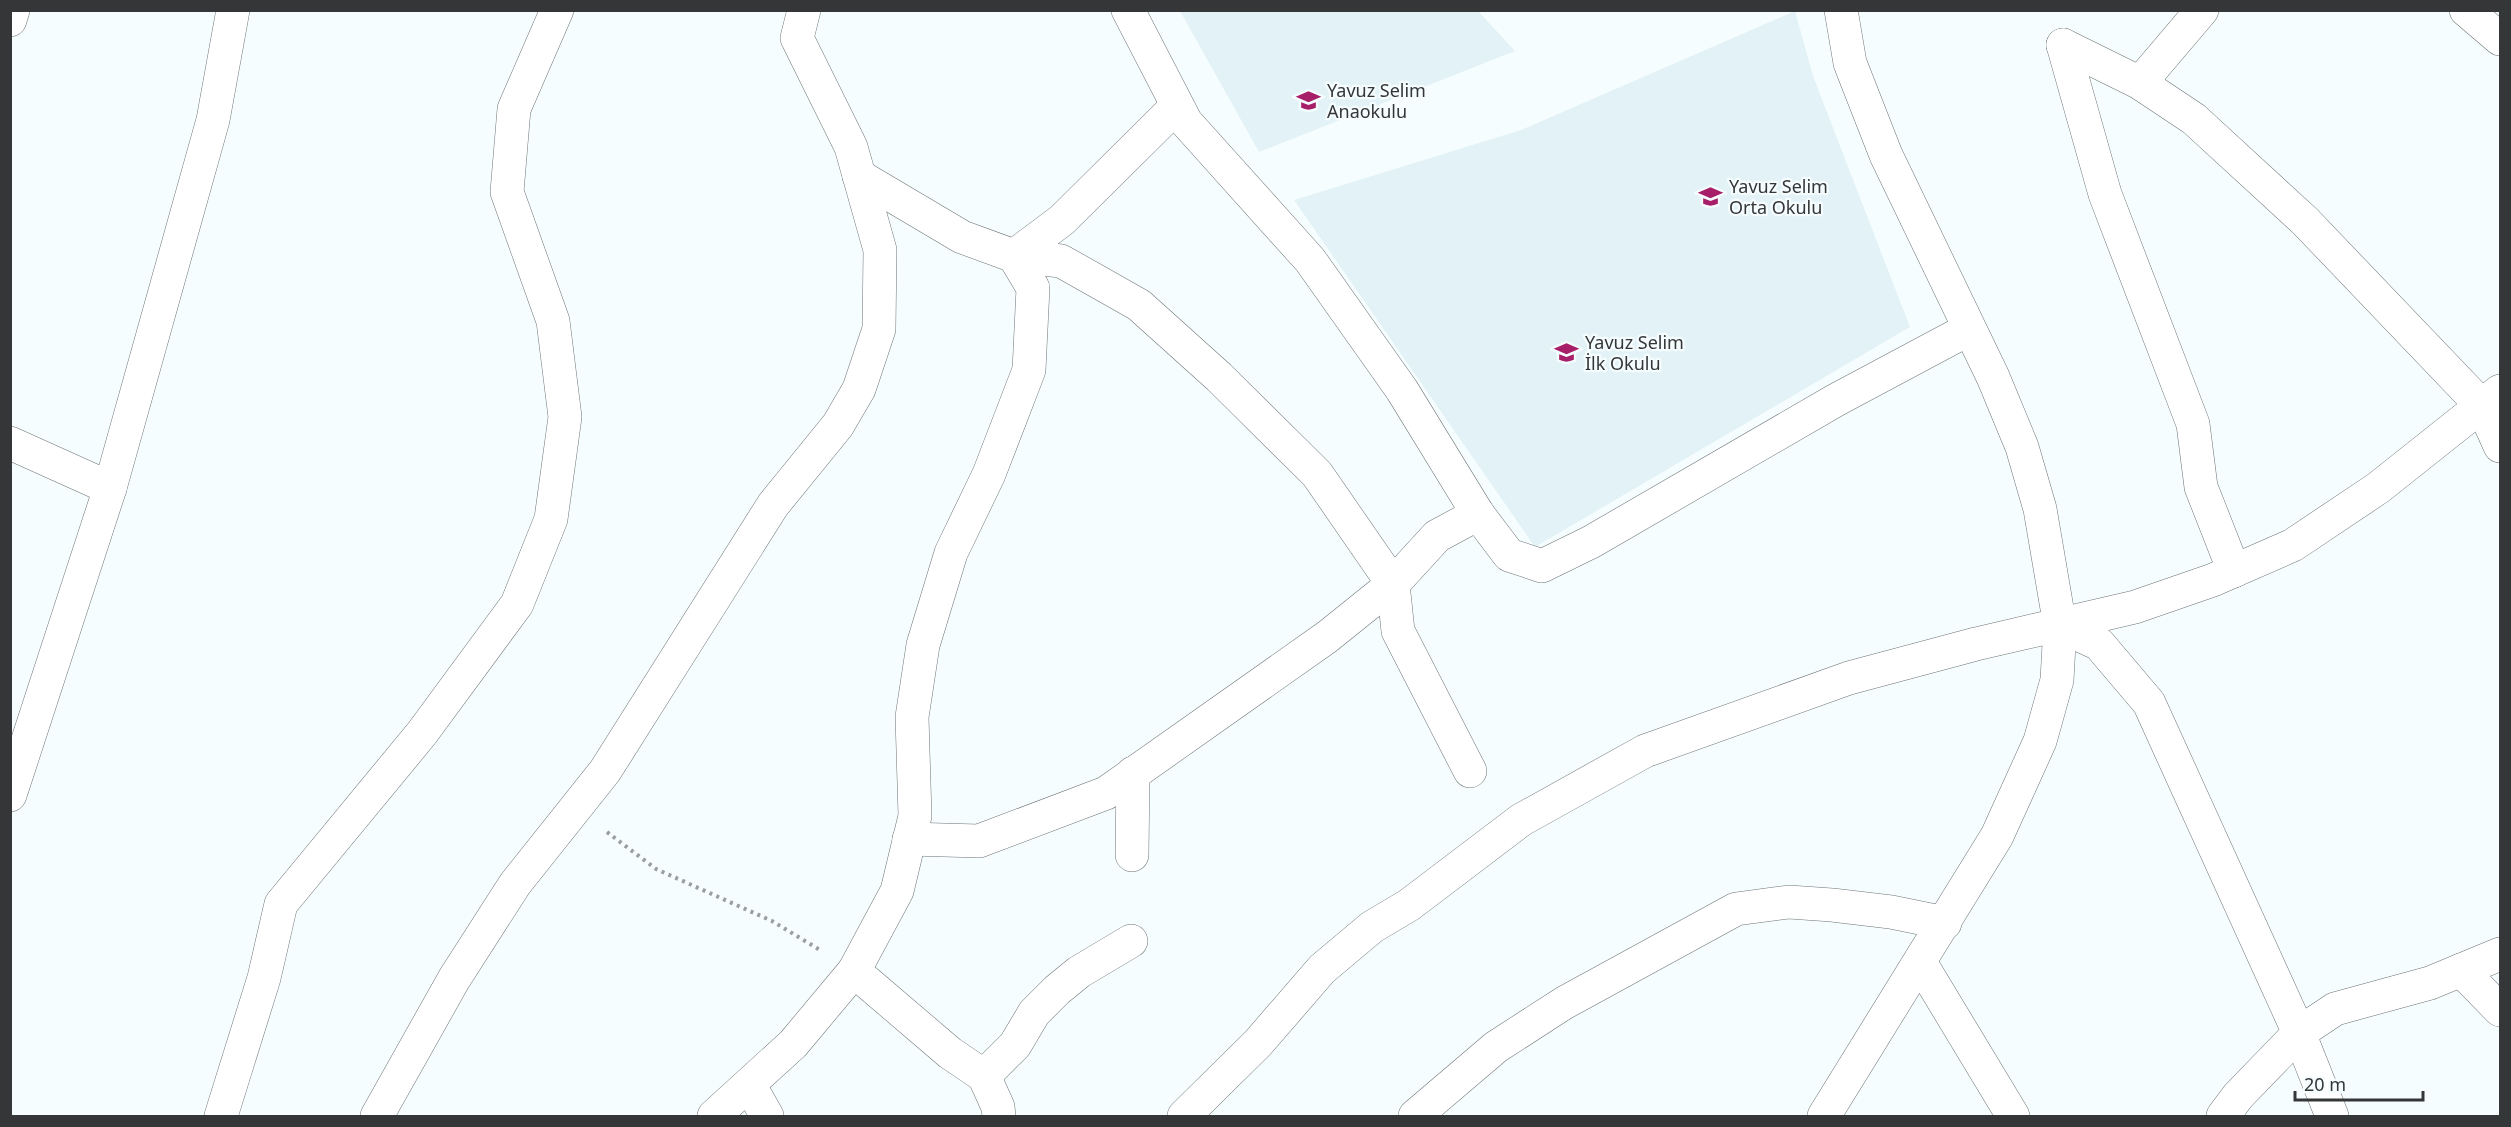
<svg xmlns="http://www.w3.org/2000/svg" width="2511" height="1127" font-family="'Noto Sans',sans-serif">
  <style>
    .built { fill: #e3f2f7 }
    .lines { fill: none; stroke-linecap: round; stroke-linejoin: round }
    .street-casing { stroke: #6e7475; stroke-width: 34 }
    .path { stroke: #999ea0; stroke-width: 4; stroke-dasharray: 3 4.5; stroke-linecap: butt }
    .street { stroke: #fff; stroke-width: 33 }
    .labels { text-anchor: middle; stroke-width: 4.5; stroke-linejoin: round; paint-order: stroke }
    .poi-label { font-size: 18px; fill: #343637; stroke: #f6fdff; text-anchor: start }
  </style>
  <rect width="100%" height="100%" fill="#f6fdff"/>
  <g class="built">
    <path d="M1180,11h298l37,40 -256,101z"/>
    <path d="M1795,11l18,65 97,251 -375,220 -241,-347 227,-70z"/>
  </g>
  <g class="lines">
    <defs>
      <g id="street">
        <path d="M1128,10l58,112 124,138 92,130 76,124 31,41 33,11 49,-24 245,-142 133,-71"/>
        <path d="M2466,10l34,29"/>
        <path d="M10,20l3,-10"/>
        <path d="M2063,45l77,38 54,36 111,102 177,185 18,40"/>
        <path d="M2063,45l42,149 88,230 8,63 33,84"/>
        <path d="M2140,83l62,-73"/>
        <path d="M1014,256l47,5 78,44 80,72 98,97 76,110 5,47 72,140"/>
        <path d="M1014,256l48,-36 115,-114"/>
        <path d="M10,443l100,45 -100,307"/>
        <path d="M110,488l103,-368 20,-110"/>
        <path d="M2060,626l39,18 50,59 150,330 33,83"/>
        <path d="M909,839l70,2 127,-48 221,-156 66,-53 44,-48 41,-22"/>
        <path d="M1132,855l1,-82"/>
        <path d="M1920,962l93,154"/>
        <path d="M2461,970l39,40"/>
        <path d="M854,971l96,82 34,23 14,31 1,9"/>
        <path d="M984,1076l31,-31 19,-32 23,-23 22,-18 52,-31"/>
        <path d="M750,1086l17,30"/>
        <path d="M221,1116l43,-138 17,-74 141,-171 95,-129 34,-85 14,-102 -12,-96 -46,-129 7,-83 43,-99"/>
        <path d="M377,1116l77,-137 61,-95 90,-113 168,-266 65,-80 21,-36 20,-60 1,-79 -29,-103 -54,-109 7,-28"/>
        <path d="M714,1116l79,-72 61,-73 43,-80 18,-75 -3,-99 11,-72 28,-92 38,-79 40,-104 4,-82 -19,-32 -52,-19 -103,-61"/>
        <path d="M1184,1116l74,-73 64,-74 50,-42 37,-22 112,-85 124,-69 204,-73 127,-34 159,-37 78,-27 80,-35 85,-57 122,-97"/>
        <path d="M1415,1116l81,-69 68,-44 172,-94 53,-7 43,3 59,7 54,11"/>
        <path d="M1824,1116l173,-280 43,-95 17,-61 3,-54 -20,-117 -18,-62 -29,-70 -107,-222 -36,-92 -9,-53"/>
        <path d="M2223,1116l15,-20 61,-63 36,-24 95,-26 70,-29"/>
      </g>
    </defs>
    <use href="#street" class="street-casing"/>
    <path class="path" d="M607,832l49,37 116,52 48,29"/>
    <use href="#street" class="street"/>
  </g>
  <defs>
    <symbol id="school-bare" viewBox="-9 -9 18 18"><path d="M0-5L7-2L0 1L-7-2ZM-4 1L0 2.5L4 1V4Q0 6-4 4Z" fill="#a61f68" stroke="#f6fdff" stroke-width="2.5" paint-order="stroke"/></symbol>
  </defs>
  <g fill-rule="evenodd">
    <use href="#school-bare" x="1292" y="84" width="33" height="33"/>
    <use href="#school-bare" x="1694" y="180" width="33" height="33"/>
    <use href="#school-bare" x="1550" y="336" width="33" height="33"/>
  </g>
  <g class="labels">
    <g class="poi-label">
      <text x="1327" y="97">Yavuz Selim<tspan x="1327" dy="21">Anaokulu</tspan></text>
      <text x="1729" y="193">Yavuz Selim<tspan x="1729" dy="21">Orta Okulu</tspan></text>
      <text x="1585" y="349">Yavuz Selim<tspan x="1585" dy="21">İlk Okulu</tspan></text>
    </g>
  </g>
  <rect width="2511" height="1127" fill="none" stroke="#343637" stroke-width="24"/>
  <path d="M2295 1091v9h128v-9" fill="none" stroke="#343637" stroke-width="3"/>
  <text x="2304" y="1091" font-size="18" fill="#343637" stroke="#f6fdff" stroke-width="4.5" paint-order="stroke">20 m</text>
</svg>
